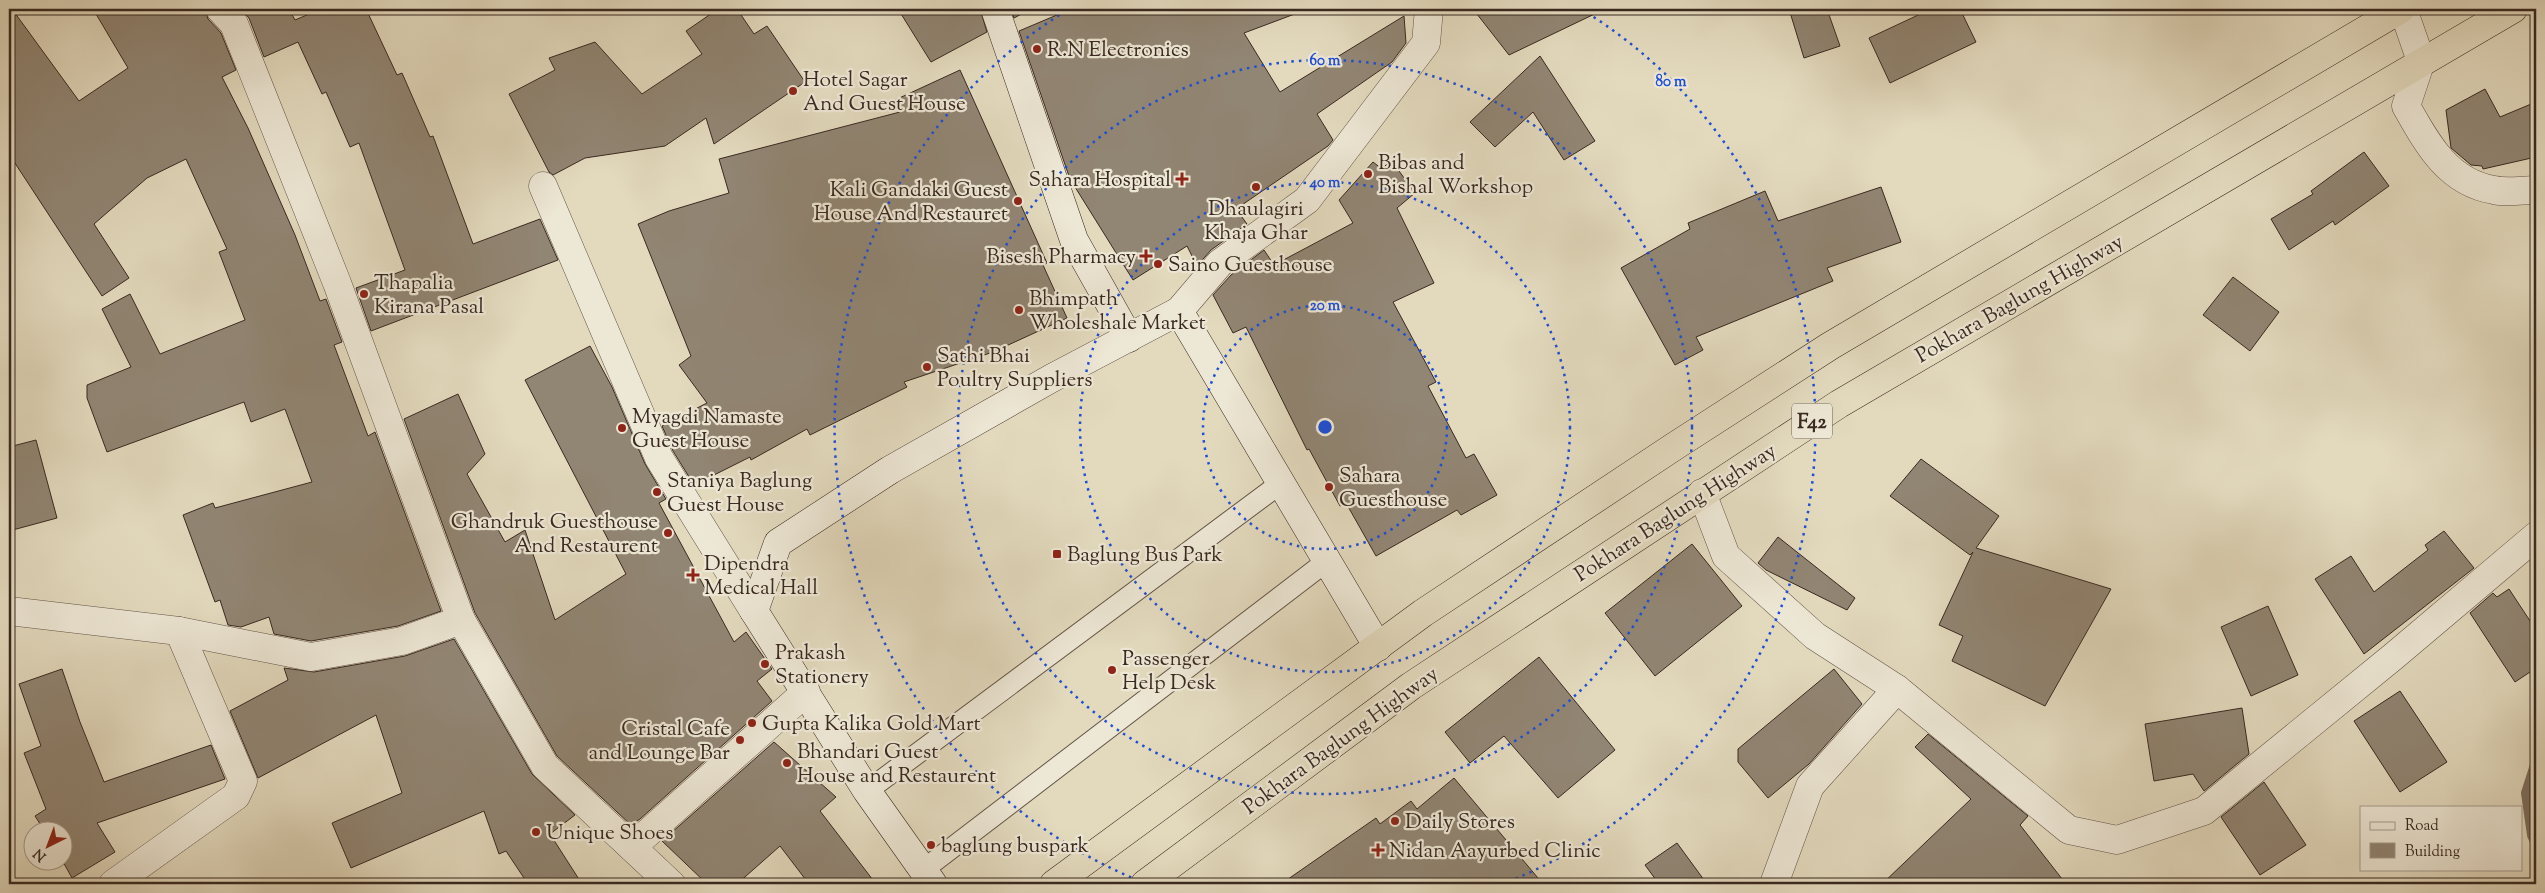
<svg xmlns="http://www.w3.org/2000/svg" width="2545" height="893" font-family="'Sorts Mill Goudy',serif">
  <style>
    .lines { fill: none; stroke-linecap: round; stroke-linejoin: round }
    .stream { stroke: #7c6f5f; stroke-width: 12 }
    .building { fill: #918573; stroke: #392921 }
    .lane-casing { stroke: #645548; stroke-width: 22 }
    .street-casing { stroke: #645548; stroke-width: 29 }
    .secondary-casing { stroke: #392921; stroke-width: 29 }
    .highway-casing { stroke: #392921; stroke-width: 29 }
    .lane { stroke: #ede7d5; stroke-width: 20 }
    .street { stroke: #ede7d5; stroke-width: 28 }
    .secondary { stroke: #ede7d5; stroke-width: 28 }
    .highway { stroke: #e3dabe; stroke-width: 28 }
    .ring { fill: none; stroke: #1d4ed8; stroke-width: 2.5; stroke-dasharray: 2.5 5 }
    .poi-dot { fill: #8f2418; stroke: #ede7d5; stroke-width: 2 }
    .labels { text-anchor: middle; stroke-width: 4.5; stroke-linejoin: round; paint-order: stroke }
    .shield { fill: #ede7d5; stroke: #6f6257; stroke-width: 1 }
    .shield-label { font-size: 20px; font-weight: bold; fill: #392921 }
    .poi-label { font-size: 21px; fill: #392921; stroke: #ede7d5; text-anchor: start }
    .street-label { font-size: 21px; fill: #392921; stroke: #ede7d5 }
    .centre { fill: #1d4ed8; stroke: #ede7d5; stroke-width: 2.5 }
    .ring-label { font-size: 15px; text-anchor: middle; font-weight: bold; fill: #1d4ed8; stroke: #ede7d5; stroke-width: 4.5; stroke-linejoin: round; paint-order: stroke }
  </style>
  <rect width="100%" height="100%" fill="#e3dabe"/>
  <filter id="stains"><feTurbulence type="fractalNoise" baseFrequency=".004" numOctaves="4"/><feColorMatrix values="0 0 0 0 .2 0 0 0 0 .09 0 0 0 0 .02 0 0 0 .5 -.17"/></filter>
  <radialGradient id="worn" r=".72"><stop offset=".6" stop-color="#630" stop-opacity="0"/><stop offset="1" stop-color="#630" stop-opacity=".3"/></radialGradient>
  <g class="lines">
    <path class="stream" d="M2536,765l-9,28 6,42 3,6"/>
  </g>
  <g class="building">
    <path d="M9,9h3l67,92 49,-33 -35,-59h112l3,10 13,14 15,37 -14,7 26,51 47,107 25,66 6,-2 16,43 -8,3 34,91 7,-4 66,179 -43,15 -87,15 -37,-7 -5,-17 -28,10 -13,-2 -8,-25 -5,2 -32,-87 30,-12 2,5 97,-26 -27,-73 -34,13 -7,-20 -137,50 -20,-54v-13l44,-18 -29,-58 28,-15 30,60 85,-34 -26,-68 8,-3 -41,-90 -39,19 -53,46 35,54 -27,18 -93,-142z"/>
    <path d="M241,9h48l6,11 26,-11h45l31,66 5,-2 28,64 3,-1 40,108 67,-25 18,41 -187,71 -15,-43 49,-18 -46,-127 -9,4 -24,-55 -4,2 -24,-52 -34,15 -15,-39z"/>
    <path d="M718,9h19l17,25 13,-8 38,56 -91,62 -8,-26 -41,28 -80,12 -32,17 -4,-3 -40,-78 46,-24 -6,-12 46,-16 47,52 60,-40 -16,-23z"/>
    <path d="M898,9h82l7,23 -56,30z"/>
    <path d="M1011,9h20l-17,9z"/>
    <path d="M1071,9h229v3l-56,21 36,59 124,-76 2,27 -14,19 -75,52 16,26 -5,6 -92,63 11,15 -36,26 -14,16 -10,-20 -54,34 -63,-101 -51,-148z"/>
    <path d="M1473,9h132l-96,46z"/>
    <path d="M1789,9h38l13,37 -36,12z"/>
    <path d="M1931,9h29l16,33 -86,41 -21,-45z"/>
    <path d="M1540,56l55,85 -31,19 -31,-48 -38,35 -25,-25z"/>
    <path d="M960,70l87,193 -4,2 24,53 -74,34 -89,30 3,5 -97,48 -3,-6 -56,31 -1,-3 -56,28 -21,-34 -11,-25 45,-23 -28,-38 12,-9 -53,-132 31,-13 60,-18 -10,-34 181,-47 -5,-12z"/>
    <path d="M2485,89l15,28 36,-15v55l-53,12 -1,-3 -11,-1 -20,-17 -5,-38z"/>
    <path d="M2364,152l25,34 -54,39 -2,-4 -44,29 -18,-31 42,-25 -2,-3z"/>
    <path d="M1391,160l24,33 -18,15 37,75 -41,19 43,80 -8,4 38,72 8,-4 23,41 -36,20 -4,-5 -81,46 -30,-53 -6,3 -31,-57 -2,1 -61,-123 -13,6 -20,-38 18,-20 33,-25 10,15 79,-42 -14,-23 34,-38 9,7z"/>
    <path d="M1881,187l20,55 -74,26 6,13 -137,56 7,13 -28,15 -54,-97 69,-39 -2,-6 77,-32 13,30z"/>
    <path d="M2233,277l46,35 -29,39 -47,-36z"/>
    <path d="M590,346l22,41 33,77 21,35 -7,4 75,139 12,-10 26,37 -15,12 15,20 -132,118 -9,6 -74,-69 -82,-143 -71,-194 54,-25 27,60 -18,20 38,68 20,-12 30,90 71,-46 -101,-194z"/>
    <path d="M36,440l21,78 -48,13v-84z"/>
    <path d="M1921,459l78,57 -23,32 135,41 -66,117 -93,-45 11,-25 -24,-11 34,-73 -3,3 -80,-59z"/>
    <path d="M2444,531l30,37 -110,86 -49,-75 36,-23 23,36 54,-42 -3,-5z"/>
    <path d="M1778,537l77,61 -8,12 -81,-40 -8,-7z"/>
    <path d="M1692,544l50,62 -87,70 -50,-63z"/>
    <path d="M2509,589l27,41v38l-21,14 -45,-69 23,-20 4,4z"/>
    <path d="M2268,606l30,69 -47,21 -30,-69z"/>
    <path d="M454,639l78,135 43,41 -25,19 32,50h-54l-22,-33 -7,3 -15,-43 -133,57 -19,-45 70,-30 -26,-78 -118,63 -28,-67 58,-31 -4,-12 30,4 91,-16z"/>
    <path d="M1539,657l76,93 -57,48 -54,-62 -34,27 -25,-31z"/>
    <path d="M62,669l18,53 24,60 107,-37 14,34 -128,44 18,29 -43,26 -10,-18v-30h-18l-9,-14 11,-7 -22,-56 17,-7 -22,-62z"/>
    <path d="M1834,669l28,35 -53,60 -41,34 -30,-36v-13z"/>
    <path d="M2400,691l47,71 -47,30 -46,-71z"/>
    <path d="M2242,708l7,46 -45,37 -11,-17 -39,7 -9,-57z"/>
    <path d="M1928,734l100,82 -8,9 46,59h-184l89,-85 -56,-52z"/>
    <path d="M774,742l62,55 -16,14 56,73h-67l-29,-38 -43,38h-30l-45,-43z"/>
    <path d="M1454,778l89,106h-262l95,-66 4,6 31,-23 6,8z"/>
    <path d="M2264,782l42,63 -46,30 -39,-58z"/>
    <path d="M1677,843l30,41h-48l-14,-19z"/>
  </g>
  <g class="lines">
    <defs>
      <g id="lane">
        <path d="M867,791l414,-308"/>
        <path d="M923,870l404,-309"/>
      </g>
      <g id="street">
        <path d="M220,9l14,15 103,259 124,337 84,146 126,118"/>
        <path d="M2403,9l18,52 -15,45c21,37 41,76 88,84 13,3 29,0 42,0"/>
        <path d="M543,186l116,272 95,153"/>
        <path d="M1179,311l41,-48 87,-63 119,-157 3,-34"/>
        <path d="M1702,493l24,63 89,80 82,53 172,141 48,10 87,-29 190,-155 142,-120"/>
        <path d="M9,611l170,20 132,26 91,-16 59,-21"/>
        <path d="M632,847l174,-155"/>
        <path d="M113,884l123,-88 7,-15 -64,-150"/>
        <path d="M1774,884l36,-98 87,-97"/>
      </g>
      <g id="secondary">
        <path d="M995,9l79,231 55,98"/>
        <path d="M933,884l-66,-93 -113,-180 24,-68 112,-73 162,-92 127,-67 199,336"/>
      </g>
      <g id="highway">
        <path d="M1054,884l369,-271 252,-167 155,-100 571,-337"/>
        <path d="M1145,884l266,-198 428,-282 674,-395"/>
      </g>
    </defs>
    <use href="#lane" class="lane-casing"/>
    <use href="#street" class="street-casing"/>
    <use href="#secondary" class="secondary-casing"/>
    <use href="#highway" class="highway-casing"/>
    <use href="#lane" class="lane"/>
    <use href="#street" class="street"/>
    <use href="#secondary" class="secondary"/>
    <use href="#highway" class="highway"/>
  </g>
  <g class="ring">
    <circle cx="1325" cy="427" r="122"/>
    <circle cx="1325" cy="427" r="245"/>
    <circle cx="1325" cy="427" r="367"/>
    <path d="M1145 883A490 490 0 0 1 1069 9M1581 9A490 490 0 0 1 1505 883"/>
  </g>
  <g class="poi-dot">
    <circle cx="1037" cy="49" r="5"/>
    <circle cx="793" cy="91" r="5"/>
    <circle cx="1368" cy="174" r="5"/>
    <path d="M1179.5 171.5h5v5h5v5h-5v5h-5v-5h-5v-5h5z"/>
    <circle cx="1256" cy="187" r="5"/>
    <circle cx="1018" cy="201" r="5"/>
    <path d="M1143.5 248.5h5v5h5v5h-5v5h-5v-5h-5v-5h5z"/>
    <circle cx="1158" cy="264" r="5"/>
    <circle cx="364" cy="294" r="5"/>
    <circle cx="1019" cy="310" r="5"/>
    <circle cx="927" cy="367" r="5"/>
    <circle cx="622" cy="428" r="5"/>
    <circle cx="1329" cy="487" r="5"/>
    <circle cx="657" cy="492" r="5"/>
    <circle cx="668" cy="533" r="5"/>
    <rect x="1052" y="549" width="10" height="10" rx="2.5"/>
    <path d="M690.5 567.5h5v5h5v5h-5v5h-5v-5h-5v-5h5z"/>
    <circle cx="765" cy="664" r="5"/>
    <circle cx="1112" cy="670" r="5"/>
    <circle cx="752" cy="723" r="5"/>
    <circle cx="740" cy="740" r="5"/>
    <circle cx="787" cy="763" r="5"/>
    <circle cx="1395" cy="821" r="5"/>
    <circle cx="536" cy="832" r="5"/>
    <circle cx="931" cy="845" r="5"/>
    <path d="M1375.5 842.5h5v5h5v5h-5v5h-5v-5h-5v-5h5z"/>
  </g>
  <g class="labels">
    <rect class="shield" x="1792" y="403.5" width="40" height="35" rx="4"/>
    <g class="shield-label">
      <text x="1812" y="428">F42</text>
    </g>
    <g class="poi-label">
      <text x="1047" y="56">R.N Electronics</text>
      <text x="803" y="86">Hotel Sagar<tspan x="803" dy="24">And Guest House</tspan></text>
      <text x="1378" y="169">Bibas and<tspan x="1378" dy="24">Bishal Workshop</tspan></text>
      <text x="1171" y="186" text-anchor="end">Sahara Hospital</text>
      <text x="1008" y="196" text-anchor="end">Kali Gandaki Guest<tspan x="1008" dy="24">House And Restauret</tspan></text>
      <text x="1256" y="215" text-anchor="middle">Dhaulagiri<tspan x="1256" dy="24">Khaja Ghar</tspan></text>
      <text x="1136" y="263" text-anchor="end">Bisesh Pharmacy</text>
      <text x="1168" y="271">Saino Guesthouse</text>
      <text x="374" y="289">Thapalia<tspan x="374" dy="24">Kirana Pasal</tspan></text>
      <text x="1029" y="305">Bhimpath<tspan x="1029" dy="24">Wholeshale Market</tspan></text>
      <text x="937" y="362">Sathi Bhai<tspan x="937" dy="24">Poultry Suppliers</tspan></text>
      <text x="632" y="423">Myagdi Namaste<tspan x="632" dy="24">Guest House</tspan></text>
      <text x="1339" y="482">Sahara<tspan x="1339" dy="24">Guesthouse</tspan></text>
      <text x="667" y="487">Staniya Baglung<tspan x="667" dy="24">Guest House</tspan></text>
      <text x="658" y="528" text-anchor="end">Ghandruk Guesthouse<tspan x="658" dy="24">And Restaurent</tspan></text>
      <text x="1067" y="561">Baglung Bus Park</text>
      <text x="704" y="570">Dipendra<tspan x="704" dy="24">Medical Hall</tspan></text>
      <text x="775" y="659">Prakash<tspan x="775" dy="24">Stationery</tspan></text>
      <text x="1122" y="665">Passenger<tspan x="1122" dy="24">Help Desk</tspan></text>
      <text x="762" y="730">Gupta Kalika Gold Mart</text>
      <text x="730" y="735" text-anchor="end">Cristal Cafe<tspan x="730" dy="24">and Lounge Bar</tspan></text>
      <text x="797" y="758">Bhandari Guest<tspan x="797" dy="24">House and Restaurent</tspan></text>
      <text x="1405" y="828">Daily Stores</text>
      <text x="546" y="839">Unique Shoes</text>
      <text x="941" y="852">baglung buspark</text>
      <text x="1389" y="857">Nidan Aayurbed Clinic</text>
    </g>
    <g class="street-label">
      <text transform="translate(2019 298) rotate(-30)" y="7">Pokhara Baglung Highway</text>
      <text transform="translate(1675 512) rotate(-33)" y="7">Pokhara Baglung Highway</text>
      <text transform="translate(1340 740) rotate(-36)" y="7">Pokhara Baglung Highway</text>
    </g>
  </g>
  <circle cx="1325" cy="427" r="8" class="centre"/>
  <g class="ring-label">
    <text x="1325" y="65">60 m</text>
    <text x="1671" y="86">80 m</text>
    <text x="1325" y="187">40 m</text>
    <text x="1325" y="310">20 m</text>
  </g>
  <rect width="2545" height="893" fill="none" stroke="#e3dabe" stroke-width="30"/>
  <rect x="10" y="10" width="2525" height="873" fill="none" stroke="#392921" stroke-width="2.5"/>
  <rect x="15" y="15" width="2515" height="863" fill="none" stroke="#392921"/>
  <rect x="2360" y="806" width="162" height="65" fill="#ede7d5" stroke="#a59b8d"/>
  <rect x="2370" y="822" width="25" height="8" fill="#ede7d5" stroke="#a59b8d"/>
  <text x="2405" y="830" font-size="15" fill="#392921">Road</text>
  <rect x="2370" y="843" width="25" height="15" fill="#918573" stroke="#a59b8d"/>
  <text x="2405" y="856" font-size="15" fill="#392921">Building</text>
  <g transform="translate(48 846) rotate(222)"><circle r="24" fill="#ede7d5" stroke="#a59b8d"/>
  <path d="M0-4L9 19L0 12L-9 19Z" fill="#8f2418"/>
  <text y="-8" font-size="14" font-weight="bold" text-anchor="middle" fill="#392921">N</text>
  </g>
  <rect width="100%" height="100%" filter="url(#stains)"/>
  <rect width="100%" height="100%" fill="url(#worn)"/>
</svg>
